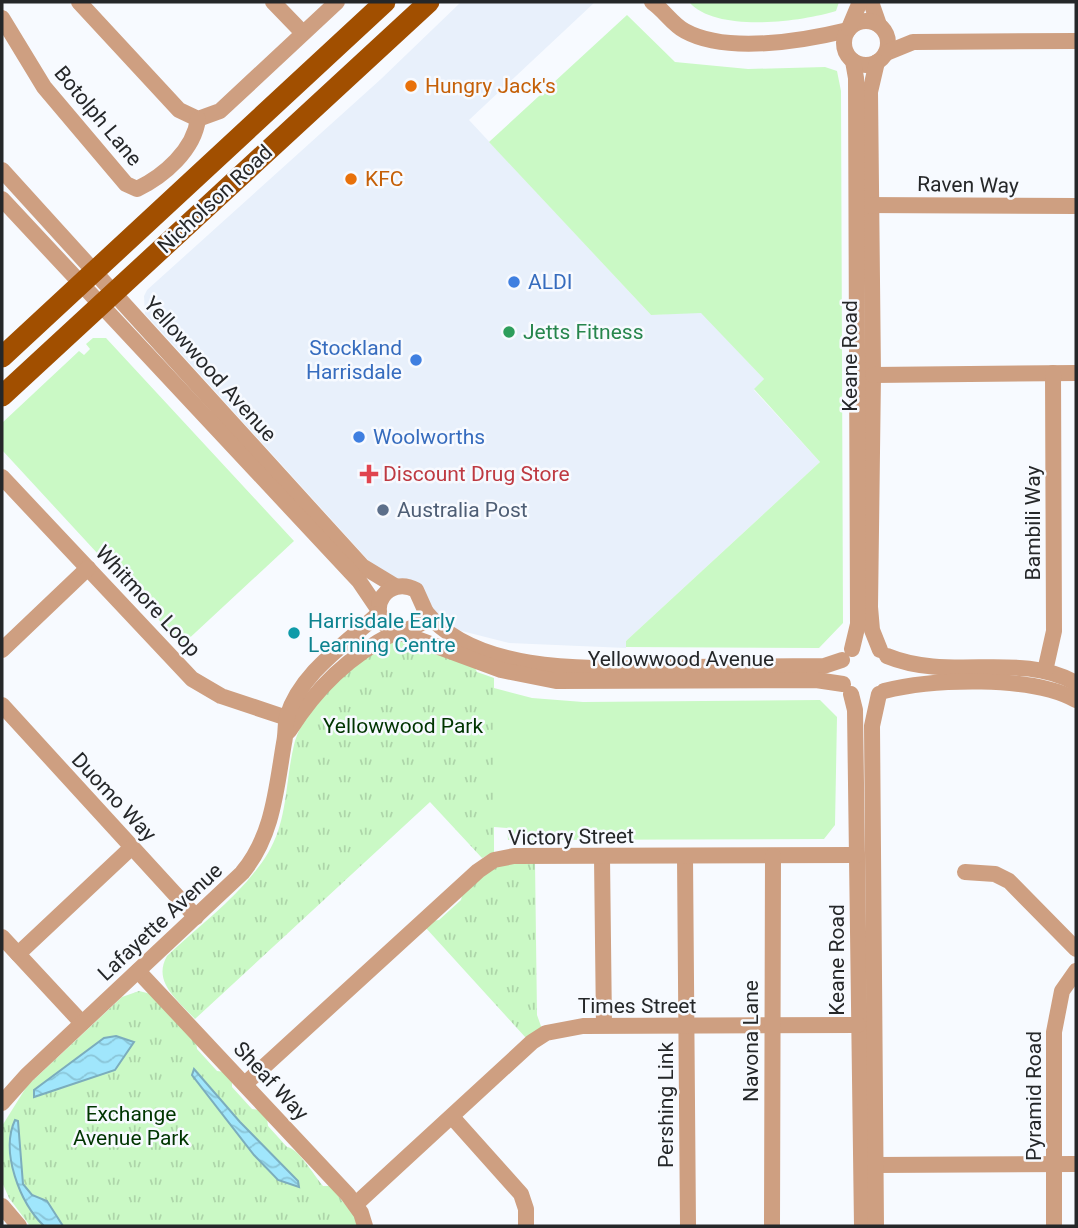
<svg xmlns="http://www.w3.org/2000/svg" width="1078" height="1228" font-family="Roboto,sans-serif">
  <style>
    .built { fill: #e8f0fb }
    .green { fill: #caf9c5 }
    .park { fill: url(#park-tufts) }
    .water { fill: url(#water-waves); stroke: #7badbd; stroke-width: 2 }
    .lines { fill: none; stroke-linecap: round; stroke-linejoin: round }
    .minor { stroke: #ce9f81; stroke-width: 16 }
    .major { stroke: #a14f00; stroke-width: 21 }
    .food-dot { fill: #e8710a; stroke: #f7faff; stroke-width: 2.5 }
    .shop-dot { fill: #3f7fe0; stroke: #f7faff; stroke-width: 2.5 }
    .leisure-dot { fill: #2e9e5b; stroke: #f7faff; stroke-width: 2.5 }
    .health-dot { fill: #e0444e; stroke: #f7faff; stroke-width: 2.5 }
    .service-dot { fill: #5c6f8a; stroke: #f7faff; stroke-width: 2.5 }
    .culture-dot { fill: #0f9aa8; stroke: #f7faff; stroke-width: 2.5 }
    .labels { text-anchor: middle; stroke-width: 5; stroke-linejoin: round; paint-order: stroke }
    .food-label { font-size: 21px; fill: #c56008; stroke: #f7faff; text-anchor: start }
    .street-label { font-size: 21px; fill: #252729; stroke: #f7faff }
    .shop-label { font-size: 21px; fill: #366cbe; stroke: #f7faff; text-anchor: start }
    .leisure-label { font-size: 21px; fill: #27864d; stroke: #f7faff; text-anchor: start }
    .health-label { font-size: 21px; fill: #be3a42; stroke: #f7faff; text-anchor: start }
    .service-label { font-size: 21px; fill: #4e5e75; stroke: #f7faff; text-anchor: start }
    .culture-label { font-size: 21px; fill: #0d838f; stroke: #f7faff; text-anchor: start }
    .park-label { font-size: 21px; fill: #003500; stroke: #f7faff }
  </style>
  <defs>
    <pattern id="park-tufts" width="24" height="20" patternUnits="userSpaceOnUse" patternTransform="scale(1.75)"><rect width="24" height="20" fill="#caf9c5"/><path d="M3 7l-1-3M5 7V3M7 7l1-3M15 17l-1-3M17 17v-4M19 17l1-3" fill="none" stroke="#add5a9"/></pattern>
    <pattern id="water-waves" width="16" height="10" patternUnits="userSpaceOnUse" patternTransform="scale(1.75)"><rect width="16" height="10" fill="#a0e6fc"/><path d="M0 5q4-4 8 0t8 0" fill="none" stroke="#8ac5d8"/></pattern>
  </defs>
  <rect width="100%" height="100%" fill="#f7faff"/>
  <path class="built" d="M461,2h134l-126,118 182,195 50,-3 63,67 -10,11 66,72 -194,179v7l-117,-5 -55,-14 -76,-58 -233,-257 -1,-18 3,-6 234,-211z"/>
  <g class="green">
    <path d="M689,2h150l-3,9c-36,11 -120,22 -147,-9z"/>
    <path d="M627,15l48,47 73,7 77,-2 12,4 4,20 2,532 -24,25 -193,-1v-6l194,-179 -66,-73 10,-10 -63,-66 -50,2 -162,-173z"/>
    <path d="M93,338h13l188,203 -112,104 -180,-195v-27l77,-72 5,4 6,-6 -4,-5z"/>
    <path d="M494,684v4l38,10 51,4 237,-2 17,17 -2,108 -11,14 -316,1 -1,-12 -13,-1v25l-66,-151z"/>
  </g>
  <g class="park">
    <path d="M404,639l70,27 3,6 17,6v174l-12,6 -52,-56 -235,217c-17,-19 -43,-37 -28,-63 34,-32 76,-62 101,-103 20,-33 17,-71 26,-108 11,-42 66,-99 110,-106z"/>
    <path d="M535,862l2,153 5,14 -16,9 -101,-111 7,-6 7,-1 22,-20 2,-8 19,-17 20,-11z"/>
    <path d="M139,991l12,3 45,47 1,8 20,22 8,1 7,8v7l20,22 8,1 7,8 1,8 19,21c11,1 26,27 36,39h7l23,28 6,12h-329l-21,-28 -7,-16v-56l25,-40 95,-89z"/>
  </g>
  <g class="water">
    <path d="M116,1036l18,6 -19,28 -81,27v-7l70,-52z"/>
    <path d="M194,1069l46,53 58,59 1,6 -21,-7 -24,-25 -62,-80z"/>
    <path d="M15,1120l3,1 5,63 9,11 15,6 16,25h-19c-24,-23 -44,-74 -29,-106z"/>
  </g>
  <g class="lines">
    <g class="minor">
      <path d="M79,2l100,108 19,9 22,-8 117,-109"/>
      <path d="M273,2l30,31"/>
      <path d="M652,2c12,8 20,22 33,29 42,23 118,10 163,-1"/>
      <path d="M871,2l8,23"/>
      <path d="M2,18l42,69 82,97 11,5c27,-13 57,-39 61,-70"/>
      <circle cx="866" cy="43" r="22"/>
      <path d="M849,28l11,-26"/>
      <path d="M886,53l27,-11 163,-1"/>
      <path d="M877,62l-7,30 3,283 -3,232 2,23 8,20"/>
      <path d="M2,170l360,396 33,20"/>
      <path d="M2,199l357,382 19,28"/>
      <path d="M861,205l215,1"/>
      <path d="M873,375l203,-2"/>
      <path d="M2,477l190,202 29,17 66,22"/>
      <path d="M425,611c54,67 176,57 254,56 48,0 96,-1 145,-1l18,-6"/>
      <path d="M400,633l20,-9 5,-14 -9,-20c-28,-15 -52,19 -26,39l111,41 55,11 260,-1 27,4"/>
      <path d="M852,649l6,-25 -2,-546 -3,-17"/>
      <path d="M2,650l86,-82"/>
      <path d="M887,656c63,26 132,-5 189,27"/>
      <path d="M1045,671l9,-40 -1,-258"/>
      <path d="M884,691c48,-12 148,-16 192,9"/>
      <path d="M851,694l4,16 7,516"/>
      <path d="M2,705l194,212"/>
      <path d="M289,731c28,-44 60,-75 107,-99"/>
      <path d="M602,857l2,168"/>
      <path d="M685,857l3,369"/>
      <path d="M965,872l30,2 14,7 67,68"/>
      <path d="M2,937l80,86"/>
      <path d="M18,954l114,-107"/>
      <path d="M138,971l210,224 13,18 4,13"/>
      <path d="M245,1084l233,-213 16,-11 20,-4 343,-1"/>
      <path d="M2,1103l25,-28 215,-202c31,-37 34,-83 42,-130 2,-8 1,-18 3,-26 13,-44 60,-74 91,-103"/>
      <path d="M453,1118l68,76 5,15v17"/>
      <path d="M876,1165l200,-1"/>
      <path d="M356,1204l176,-162 14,-9 37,-7 275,-1"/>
      <path d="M2,1206l17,20"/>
      <path d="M772,1226l1,-370"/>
      <path d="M876,1226l-4,-500 7,-32"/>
      <path d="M1054,1226v-194l8,-41 14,-20"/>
    </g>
    <g class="major">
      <path d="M2,357l383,-355"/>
      <path d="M2,396l427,-394"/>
    </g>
  </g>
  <g class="food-dot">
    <circle cx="411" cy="86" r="7"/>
    <circle cx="351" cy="179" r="7"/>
  </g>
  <g class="shop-dot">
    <circle cx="514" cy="282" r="7"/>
    <circle cx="416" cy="360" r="7"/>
    <circle cx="359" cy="437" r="7"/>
  </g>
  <circle class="leisure-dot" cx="509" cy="332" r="7"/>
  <path class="health-dot" d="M365.5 463.5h7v7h7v7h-7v7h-7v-7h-7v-7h7z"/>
  <circle class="service-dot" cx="383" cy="510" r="7"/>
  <circle class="culture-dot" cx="294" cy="633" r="7"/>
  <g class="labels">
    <g class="food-label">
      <text x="425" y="93">Hungry Jack's</text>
      <text x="365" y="186">KFC</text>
    </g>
    <g class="street-label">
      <text transform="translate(98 116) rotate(50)" y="7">Botolph Lane</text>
      <text transform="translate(968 185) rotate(1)" y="7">Raven Way</text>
      <text transform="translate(215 199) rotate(-43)" y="7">Nicholson Road</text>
      <text transform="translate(850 356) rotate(-90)" y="7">Keane Road</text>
      <text transform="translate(210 369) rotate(48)" y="7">Yellowwood Avenue</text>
      <text transform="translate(1033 523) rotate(-90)" y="7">Bambili Way</text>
      <text transform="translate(148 601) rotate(47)" y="7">Whitmore Loop</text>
      <text x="681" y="666">Yellowwood Avenue</text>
      <text transform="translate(114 797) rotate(47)" y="7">Duomo Way</text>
      <text transform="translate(571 837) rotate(-1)" y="7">Victory Street</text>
      <text transform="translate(160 922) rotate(-43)" y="7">Lafayette Avenue</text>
      <text transform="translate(837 960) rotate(-90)" y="7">Keane Road</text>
      <text x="637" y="1013">Times Street</text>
      <text transform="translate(751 1041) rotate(-90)" y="7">Navona Lane</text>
      <text transform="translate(271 1081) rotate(47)" y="7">Sheaf Way</text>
      <text transform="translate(1034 1096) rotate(-90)" y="7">Pyramid Road</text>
      <text transform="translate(666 1105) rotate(-90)" y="7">Pershing Link</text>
    </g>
    <g class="shop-label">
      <text x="528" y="289">ALDI</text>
      <text x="402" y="355" text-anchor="end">Stockland<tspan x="402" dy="24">Harrisdale</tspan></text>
      <text x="373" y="444">Woolworths</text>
    </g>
    <g class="leisure-label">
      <text x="523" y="339">Jetts Fitness</text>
    </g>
    <g class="health-label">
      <text x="383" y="481">Discount Drug Store</text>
    </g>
    <g class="service-label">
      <text x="397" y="517">Australia Post</text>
    </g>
    <g class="culture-label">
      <text x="308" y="628">Harrisdale Early<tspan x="308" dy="24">Learning Centre</tspan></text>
    </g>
    <g class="park-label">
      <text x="403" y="733">Yellowwood Park</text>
      <text x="131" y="1121">Exchange<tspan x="131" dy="24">Avenue Park</tspan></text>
    </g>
  </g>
  <rect width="1078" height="1228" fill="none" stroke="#252729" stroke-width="7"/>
</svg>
